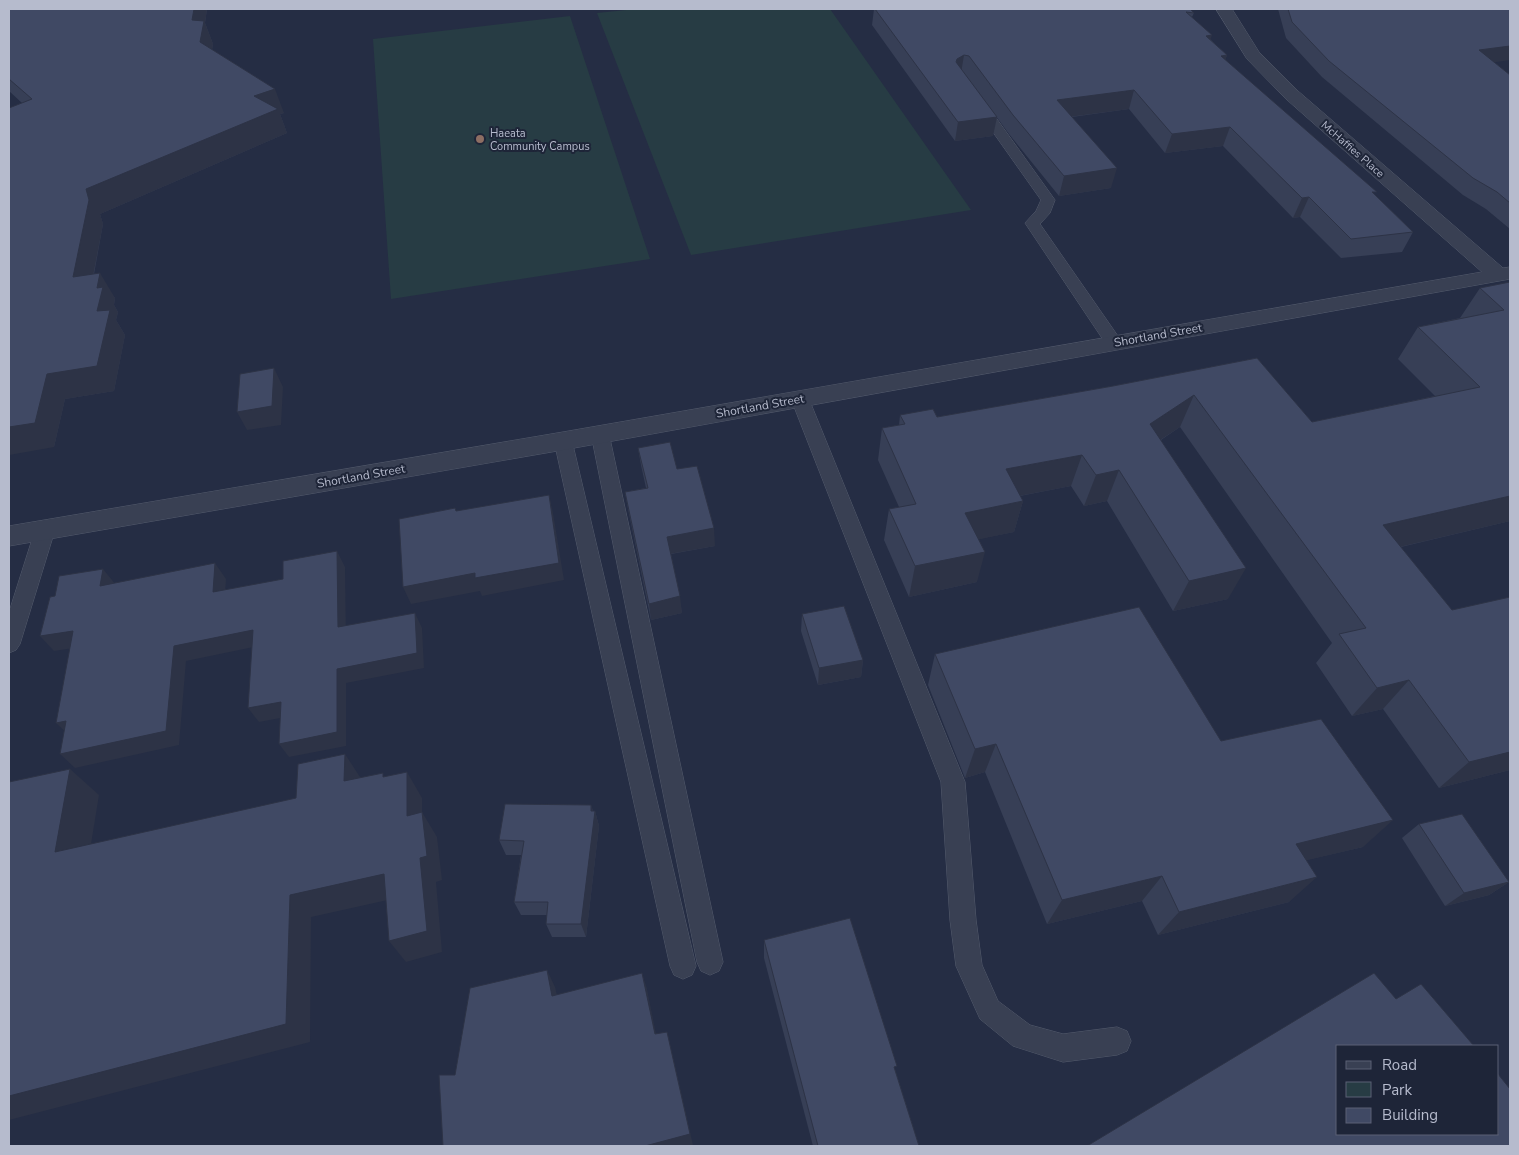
<svg xmlns="http://www.w3.org/2000/svg" width="1519" height="1155" font-family="'Nunito Sans',sans-serif">
  <style>
    .green { fill: #273c44 }
    .lines { fill: none; stroke-linecap: round; stroke-linejoin: round }
    .service-casing { stroke: #545b6d; stroke-width: 1 }
    .minor-casing { stroke: #545b6d; stroke-width: 1 }
    .service { fill: #394053; fill-rule: evenodd }
    .minor { fill: #394053; fill-rule: evenodd }
    .wall { fill: #373f56 }
    .shaded-wall { fill: #2d3346 }
    .building { fill: #404964; stroke: #2d3346 }
    .education-dot { fill: #8d6e63; stroke: #1e2538; stroke-width: 2 }
    .labels { text-anchor: middle; stroke-width: 4; stroke-linejoin: round; paint-order: stroke }
    .far-poi-label { font-size: 11px; fill: #b6bbcd; stroke: #1e2538; text-anchor: start }
    .far-street-label { font-size: 11px; fill: #b6bbcd; stroke: #1e2538 }
    .street-label { font-size: 12px; fill: #b6bbcd; stroke: #1e2538 }
  </style>
  <rect width="100%" height="100%" fill="#252d44"/>
  <g class="green">
    <path d="M636,9h194l141,201 -280,45 -94,-242z"/>
    <path d="M570,16l80,243 -259,40 -18,-260z"/>
  </g>
  <g class="lines">
    <defs>
      <g id="service">
        <path d="M979,100l5,1 71,99 -5,13 -10,11 80,115 2,4 -2,4 -6,1 -6,-1 -83,-124 11,-12 5,-11 -68,-96z"/>
        <path d="M800,393l6,2 3,4 156,383 11,138 6,45 16,36 32,24 33,9 54,-7 10,4 4,10 -4,10 -10,4 -54,7 -50,-16 -33,-27 -24,-53 -6,-46 -9,-138 -150,-383 3,-4z"/>
        <path d="M600,428l6,2 3,4 114,528 -4,9 -9,4 -9,-4 -4,-9 -106,-528 3,-4z"/>
        <path d="M563,435l6,2 3,4 124,525 -4,9 -9,4 -9,-4 -4,-9 -116,-525 3,-4z"/>
        <path d="M45,523l7,2 3,5 -35,114 -4,6 -7,3v-41l26,-82 3,-5z"/>
      </g>
      <path id="minor" d="M1216,9h16l27,43 39,39 205,177 7,-1v12l-947,171 -554,96v-20l554,-94 919,-160 -196,-173 -39,-40z"/>
    </defs>
    <use href="#service" class="service-casing"/>
    <use href="#minor" class="minor-casing"/>
    <use href="#service" class="service"/>
    <use href="#minor" class="minor"/>
  </g>
  <g class="wall">
    <path d="M9,9h198l-2,14 8,21 -1,6 72,63 -4,1 7,19 -187,81 3,10 -9,50 21,24 -1,7 4,7 -2,8 9,15 -11,56 -49,8 -11,48 -32,-344 -13,-12z"/>
    <path d="M874,9h316l4,4 -2,4 19,23 16,15 -2,5 150,135 38,37 -11,20 -61,6 -41,-41 -7,1 -70,-72 -58,7 -36,-44 -57,8 39,71 -52,8 -50,-62 -43,-59 31,42 -4,19 -38,5 -83,-116z"/>
    <path d="M1278,9h232l-15,54 15,12v154l-24,-20 -23,-14 -141,-118 -36,-39z"/>
    <path d="M1510,282v239l-109,26 109,223 -71,18 -56,-79 -31,7 -36,-53 16,-20 -152,-216 -19,13 67,159 -55,12 -66,-110 -23,5 -13,-20 -51,10 3,5 -9,31 -36,7 -1,43 -68,15 -25,-57 5,-31 10,-2 -21,-47 4,-32 17,-3 1,-10 37,2 176,-31 144,-28 55,64 123,-26 -37,-37 20,-32 42,-9 20,-30z"/>
    <path d="M638,448l39,21 38,77 -44,8 11,59 -31,7 -23,-111 -3,-17 21,-4 -5,-23z"/>
    <path d="M802,614l61,46 -2,17 -43,8 -17,-54z"/>
    <path d="M935,654l286,87 142,106 -57,13 -17,42 -131,33 -16,-34 -95,23 -62,-152 -20,6 -37,-93z"/>
    <path d="M591,805l2,6h2l4,15 -13,111h-34l-6,-13 1,-9h-26l-7,-13 7,-47h-15l-7,-15z"/>
    <path d="M1419,824l90,58 -20,13 -44,11 -43,-68z"/>
    <path d="M764,940l131,130 24,76h-106l-49,-188z"/>
  </g>
  <g class="shaded-wall">
    <path d="M194,9h13l-2,14 8,21 -4,21 -9,-23 -8,-22z"/>
    <path d="M1212,35l-6,18v-17z"/>
    <path d="M1510,46v14l-40,6 9,-16z"/>
    <path d="M964,55l-3,18 -7,4 3,-18z"/>
    <path d="M1227,55l-6,19v-18z"/>
    <path d="M275,89l9,24 -4,1 7,19 -187,81 3,10 -15,78 -15,-25 13,-88 168,-93z"/>
    <path d="M1134,90l-5,19 -76,10 4,-19z"/>
    <path d="M997,117l-4,19 -38,5 3,-19z"/>
    <path d="M1230,127l-7,19 -58,7 7,-19z"/>
    <path d="M1117,168l-6,20 -52,8 5,-20z"/>
    <path d="M1309,197l-9,20 -7,1 9,-20z"/>
    <path d="M100,273l15,25 -1,7 4,7 -2,8 9,15 -11,56 -49,8 -11,48 -45,8v-28l38,-53 50,-63v-23z"/>
    <path d="M274,368l9,19 -2,38 -34,5 -10,-18z"/>
    <path d="M1194,395l-14,32 -43,28 13,-31z"/>
    <path d="M1082,455l-11,31 -74,14 9,-31z"/>
    <path d="M1119,470l-12,31 -23,5 12,-31z"/>
    <path d="M549,495l4,18 11,67 -82,16 -2,-5 -69,13 -8,-17z"/>
    <path d="M1510,496v25l-149,35 22,-31z"/>
    <path d="M1023,501l-9,31 -57,12 8,-31z"/>
    <path d="M714,528l1,18 -46,8 -2,-17z"/>
    <path d="M337,551l8,16 1,75 -8,-15z"/>
    <path d="M985,552l-8,30 -68,15 6,-31z"/>
    <path d="M215,563l11,16 -2,29 -11,-16z"/>
    <path d="M1246,568l-18,31 -55,12 16,-30z"/>
    <path d="M103,569l13,16 -16,1z"/>
    <path d="M680,596l2,17 -31,7 -2,-16z"/>
    <path d="M415,613l7,15 2,40 -78,15v63l-57,11 -10,-13 58,-75z"/>
    <path d="M253,630l10,15 -77,16 -7,84 -104,23 -15,-14 114,-108z"/>
    <path d="M73,631l14,15 -33,5 -14,-15z"/>
    <path d="M863,660l-2,17 -43,8 1,-17z"/>
    <path d="M1409,680l-26,29 -31,7 25,-28z"/>
    <path d="M281,702l10,14 -32,6 -11,-14z"/>
    <path d="M66,721l5,16 -15,-14z"/>
    <path d="M996,744l-11,28 -20,6 10,-29z"/>
    <path d="M1510,752v18l-71,18 30,-26z"/>
    <path d="M345,754l17,26 -18,1z"/>
    <path d="M70,769l29,26 -13,80 -31,-23z"/>
    <path d="M407,772l15,26v42l-15,-24z"/>
    <path d="M591,805l3,10 1,-4 4,15 -13,111 -5,-13z"/>
    <path d="M422,812l15,25 5,43 -6,2 6,70 -36,10 -17,-21z"/>
    <path d="M1393,820l-30,27 -93,22 26,-25z"/>
    <path d="M384,874l17,23 -90,20 -1,125 -301,78v-24l281,-201z"/>
    <path d="M1162,876l-20,25 -95,23 15,-24z"/>
    <path d="M1317,877l-28,25 -131,33 21,-23z"/>
    <path d="M1509,882l-20,13 -44,11 19,-13z"/>
    <path d="M547,970l8,17 6,25 -9,-16z"/>
    <path d="M642,973l5,16 12,60 -4,-15z"/>
    <path d="M667,1032l26,113 -5,1h-43z"/>
  </g>
  <g class="building">
    <path d="M9,9h185l-2,11 12,1 -4,21 75,47 -21,7 24,13 -192,80 3,11 -16,77 27,-4 -3,15 6,-1 -6,24 13,-1 -13,56 -50,8 -12,49 -26,4v-319l23,-9 -23,-20z"/>
    <path d="M875,9h315l4,4 -8,-1 26,23 -6,1 21,19 -6,1 156,136h-5l41,40 -62,7 -42,-42 -7,1 -72,-71 -58,7 -38,-44 -77,10 60,68 -53,8 -51,-61 -44,-59 -5,-1 -7,4 -1,3 41,55 -39,5z"/>
    <path d="M1288,9h222v37l-31,4 31,25v128l-13,-11 -24,-14 -144,-117 -37,-39z"/>
    <path d="M1510,282v214l-127,29 69,85 58,-13v89l-1,1 1,1v64l-41,10 -60,-82 -32,8 -38,-54 27,-6 -172,-233 -44,29 96,144 -57,13 -70,-111 -23,5 -14,-20 -76,14 17,32 -58,12 20,39 -70,14 -26,-57 27,-5 -34,-76 23,-4 -5,-9 33,-6 4,8 176,-31 144,-28 55,64 168,-35 -62,-60 86,-17 -24,-22z"/>
    <path d="M274,368l-2,38 -35,6 3,-38z"/>
    <path d="M670,442l7,27 20,-3 17,62 -47,9 13,59 -31,8 -24,-112 23,-4 -10,-40z"/>
    <path d="M549,495l10,68 -84,15v-5l-72,14 -4,-68 56,-11 1,3z"/>
    <path d="M337,551l1,76 77,-14 2,40 -80,16v63l-58,12 2,-42 -33,6 5,-78 -79,16 -8,85 -106,23 6,-33 -10,2 17,-92 -33,5 10,-39 5,-1 4,-20 44,-7 -3,17 115,-23 -2,29 70,-13v-18z"/>
    <path d="M844,606l19,54 -44,8 -17,-54z"/>
    <path d="M1139,607l82,134 100,-22 72,101 -97,24 21,33 -138,35 -17,-36 -100,24 -66,-156 -21,5 -40,-95z"/>
    <path d="M345,754l-1,27 39,-8v4l24,-5v44l15,-4 5,44 -7,2 7,73 -38,10 -5,-67 -94,21 -4,129 -277,72v-314l61,-13 -15,83 241,-54 2,-34z"/>
    <path d="M505,804l86,1v6h4l-14,113h-35l2,-22h-34l10,-61 -25,-1z"/>
    <path d="M1462,814l47,68 -45,11 -45,-69z"/>
    <path d="M850,918l47,148 -3,1 25,79h-101l-54,-206z"/>
    <path d="M547,970l5,26 90,-23 13,61 12,-2 23,102 -45,12h-202l-4,-71h16l15,-87z"/>
    <path d="M1374,973l22,26 25,-15 53,62h-136v88h160v-60l12,15v57h-423z"/>
  </g>
  <circle class="education-dot" cx="480" cy="139" r="5"/>
  <g class="labels">
    <g class="far-poi-label">
      <text x="490" y="137">Haeata<tspan x="490" dy="13">Community Campus</tspan></text>
    </g>
    <g class="far-street-label">
      <text transform="translate(1353 149) rotate(41)" y="4">McHaffies Place</text>
    </g>
    <g class="street-label">
      <text transform="translate(1158 335) rotate(-10)" y="4">Shortland Street</text>
      <text transform="translate(760 406) rotate(-10)" y="4">Shortland Street</text>
      <text transform="translate(361 476) rotate(-10)" y="4">Shortland Street</text>
    </g>
  </g>
  <rect width="1519" height="1155" fill="none" stroke="#b6bbcd" stroke-width="20"/>
  <rect x="1336" y="1045" width="162" height="90" fill="#1e2538" stroke="#5b6174"/>
  <rect x="1346" y="1061" width="25" height="8" fill="#394053" stroke="#5b6174"/>
  <text x="1382" y="1070" font-size="15" fill="#b6bbcd">Road</text>
  <rect x="1346" y="1082" width="25" height="15" fill="#273c44" stroke="#5b6174"/>
  <text x="1382" y="1095" font-size="15" fill="#b6bbcd">Park</text>
  <rect x="1346" y="1108" width="25" height="15" fill="#404964" stroke="#5b6174"/>
  <text x="1382" y="1120" font-size="15" fill="#b6bbcd">Building</text>
</svg>
